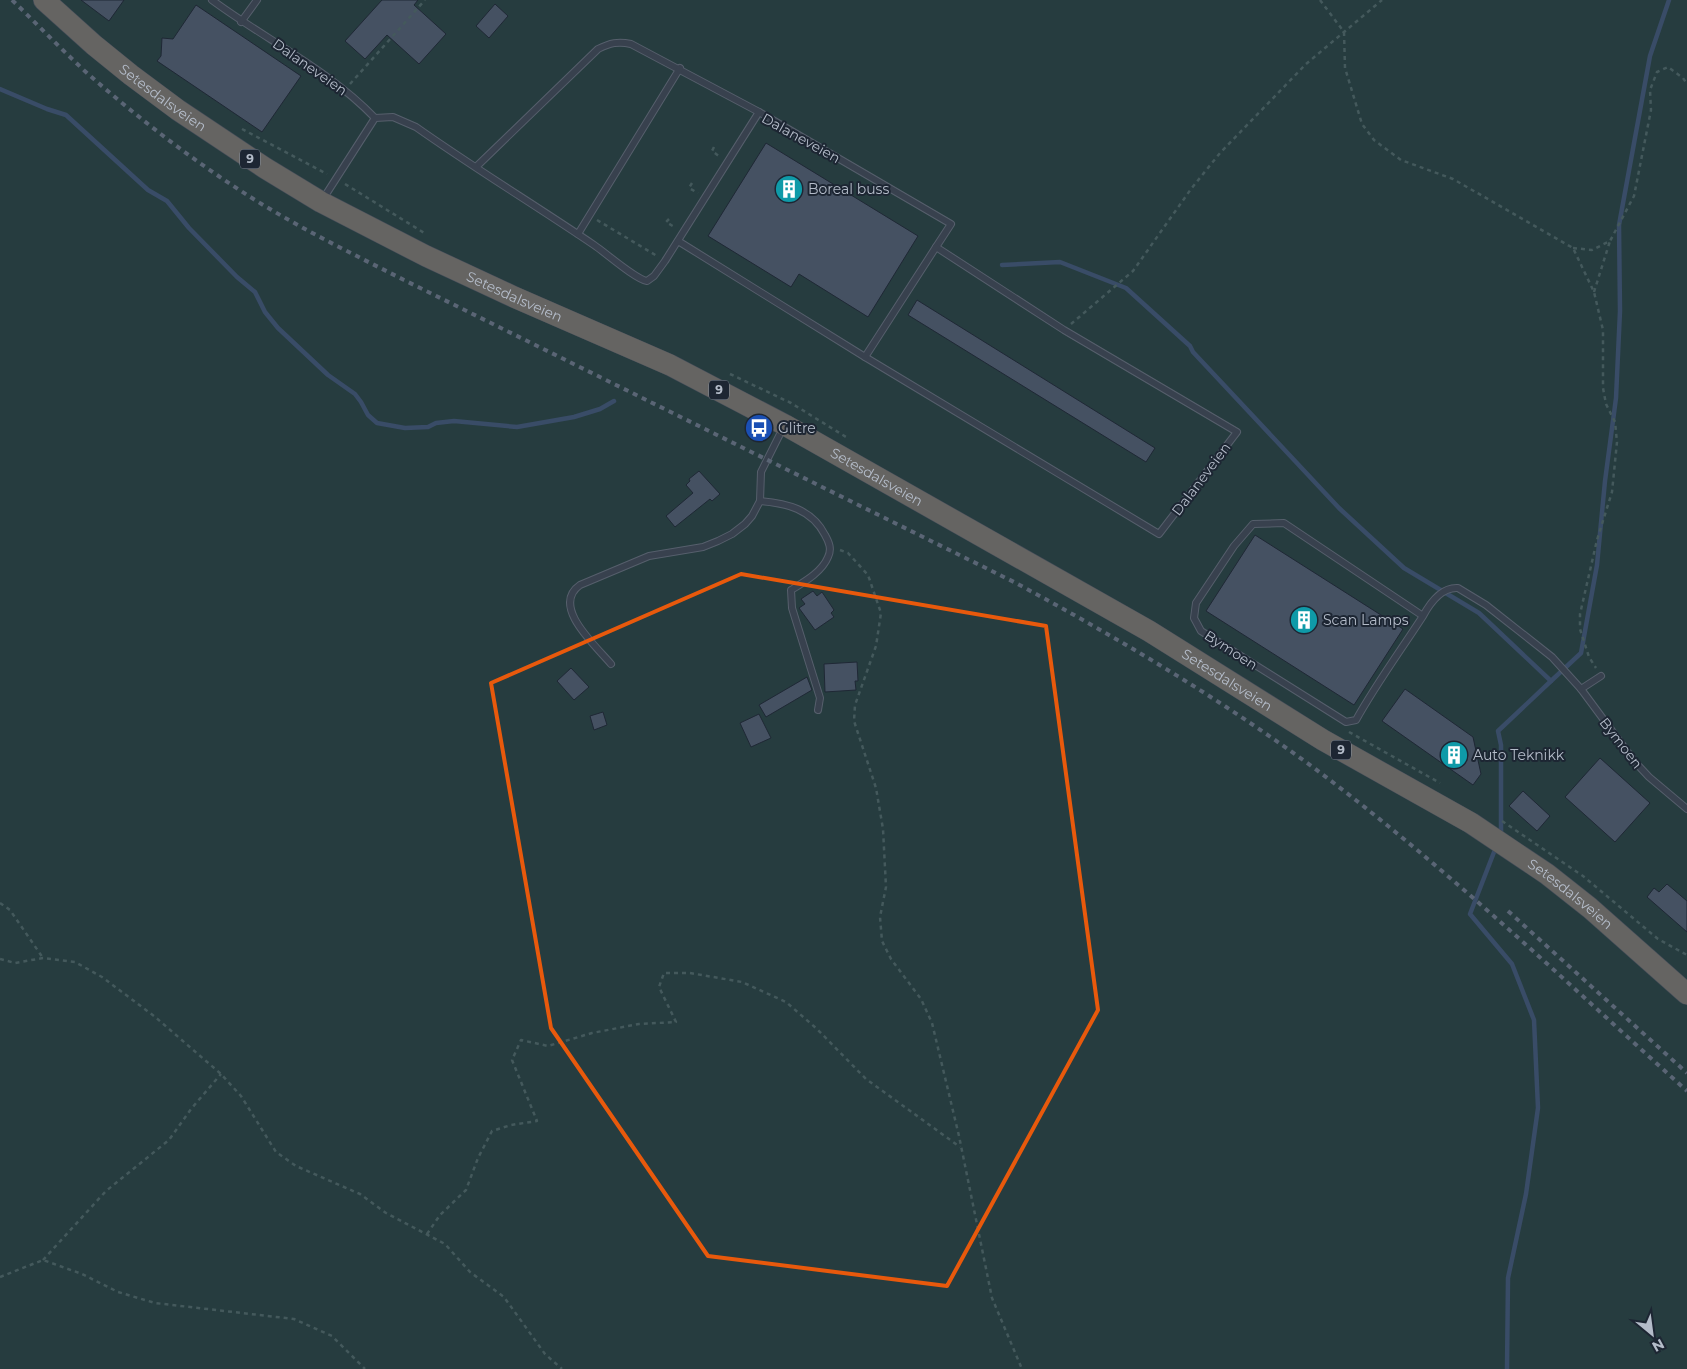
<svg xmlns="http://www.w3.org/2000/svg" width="1687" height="1369" font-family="Montserrat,sans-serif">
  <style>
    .green { fill: #263c3f }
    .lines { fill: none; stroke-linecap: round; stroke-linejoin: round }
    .stream { stroke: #394c67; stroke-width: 4.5 }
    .building { fill: #455162; stroke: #1f2835 }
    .service-casing { stroke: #565f6c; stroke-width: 8 }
    .trunk-casing { stroke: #434c59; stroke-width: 22 }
    .path { stroke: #44595c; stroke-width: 2.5; stroke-dasharray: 4 4; stroke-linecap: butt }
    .service { stroke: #38414e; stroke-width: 6 }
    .trunk { stroke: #656462; stroke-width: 21 }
    .rail { stroke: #5a6575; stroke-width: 4; stroke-dasharray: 5 5; stroke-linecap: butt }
    .marked { fill: none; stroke: #e8590c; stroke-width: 4; stroke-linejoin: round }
    .labels { text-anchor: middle; stroke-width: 4; stroke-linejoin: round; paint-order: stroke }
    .shield { fill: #1d2633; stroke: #878f9c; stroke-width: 1 }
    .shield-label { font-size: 12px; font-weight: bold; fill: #b4bcc9 }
    .street-label { font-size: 14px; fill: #b4bcc9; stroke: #1d2633 }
    .poi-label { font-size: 14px; fill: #b4bcc9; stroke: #1d2633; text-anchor: start }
  </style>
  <rect width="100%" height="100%" fill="#242f3e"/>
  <rect class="green" x="0" y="0" width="1687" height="1369"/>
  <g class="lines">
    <g class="stream">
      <path d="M0,89l47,20 19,6 82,75 19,11 22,27 48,49 18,15 10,20 13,16 50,47 27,19 6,8 7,13 9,8 28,5 23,-1 8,-4 18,-2 63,6 57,-10 26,-8 14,-8"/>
      <path d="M1002,265l58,-3 66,26 64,58 3,6 146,156 65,60 75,45 72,68 30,-28 16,-88 8,-84 11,-83 4,-87 -1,-86 31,-169 19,-56"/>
      <path d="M1501,836v-91l-3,-14 53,-50"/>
      <path d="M1496,847l-26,67 42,50 22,56 4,88 -12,86 -18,84 -1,91"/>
    </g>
  </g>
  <g class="building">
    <path d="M81,0h43l-15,21z"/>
    <path d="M382,0h36l-4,5 32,29 -27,30 -32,-29 -22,24 -20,-18z"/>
    <path d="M495,4l13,12 -19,22 -13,-12z"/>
    <path d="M196,5l105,71 -39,56 -105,-71 4,-5 1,-18 11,1z"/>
    <path d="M766,143l152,93 -50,81 -69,-43 -8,13 -83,-51z"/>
    <path d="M917,300l238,148 -9,14 -238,-147z"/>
    <path d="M699,471l21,23 -8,7 -2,-2 -35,28 -9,-11 27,-23 -7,-8 4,-4 -1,-2z"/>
    <path d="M1255,535l148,94 -49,76 -148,-94z"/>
    <path d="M813,591l4,5 5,-4 12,18 -3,3 3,4 -19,13 -16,-22 6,-4 -4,-5z"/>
    <path d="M857,662l1,19h-3l1,9 -31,2 -1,-28z"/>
    <path d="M571,668l18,19 -15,13 -17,-19z"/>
    <path d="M807,677l5,13 -46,27 -7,-12z"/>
    <path d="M1405,689l68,48 8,37 -8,11 -91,-64z"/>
    <path d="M603,712l4,13 -13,5 -4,-14z"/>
    <path d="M759,714l12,24 -20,9 -11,-24z"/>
    <path d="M1600,758l50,45 -35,39 -50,-45z"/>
    <path d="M1523,791l27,25 -13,15 -28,-25z"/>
    <path d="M1667,884l20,17v31l-40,-35 7,-9 5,4z"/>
  </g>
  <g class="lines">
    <defs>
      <g id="service">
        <path d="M212,0c54,40 116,69 163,118"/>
        <path d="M241,22l16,-22"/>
        <path d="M476,167l122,-118c12,-6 20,-8 33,-5l128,68 192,112 -15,23 128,83 173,102 -78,102 -294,-177"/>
        <path d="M323,199l52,-81 18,-1 23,10c58,41 119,78 178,118 12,8 41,34 53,36l7,-5 11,-15 94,-149"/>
        <path d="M578,234l102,-166"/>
        <path d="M678,241l187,116 71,-110"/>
        <path d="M760,501c26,2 52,8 65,34 4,7 7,14 3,22 -6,15 -24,25 -37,33l1,18 28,90 -2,12"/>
        <path d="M1423,616l-139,-93 -31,1 -19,22 -38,57 -2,15 7,13 145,91 10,-2c20,-36 45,-70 67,-104 7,-13 19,-29 35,-28l28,17 66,52 29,32 54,73 14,15 38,32"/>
        <path d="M611,664c-15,-18 -61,-58 -31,-79l69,-29 54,-9 15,-6 14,-7 13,-10 7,-8 8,-15 1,-29 22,-44"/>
        <path d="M1581,689l20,-13"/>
      </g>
      <g id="trunk">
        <path id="s1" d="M44,0l50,45 37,30 47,35 87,58 56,34 105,54 88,41 156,68 115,60 364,206 174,109 148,83 76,51 43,34 97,86"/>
      </g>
    </defs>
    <use href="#service" class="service-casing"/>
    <use href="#trunk" class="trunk-casing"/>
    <g class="path">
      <path d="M1320,0l24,32 1,36 17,56 12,16 27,20 52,19 120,69 21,44 9,38v58l3,16 9,18 2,20 -5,50 -15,48 -17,74v15l9,28 7,11"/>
      <path d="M350,84l75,-84"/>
      <path d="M242,129l85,45"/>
      <path d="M714,147l-2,4 8,6"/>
      <path d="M692,183l-3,5 9,5"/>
      <path d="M345,184l81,50"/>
      <path d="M669,219l-3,3 10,6"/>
      <path d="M597,220l60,36"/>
      <path d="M1573,248l19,2 18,-9 24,-45 17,-86 -1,-20 7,-18 11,-5 15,11 4,6"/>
      <path d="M1594,292l16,-51"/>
      <path d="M1071,324l62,-53 58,-82 29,-36 86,-89 76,-64"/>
      <path d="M730,374l61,29 55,34"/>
      <path d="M840,550l8,3 20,22 13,38 -5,33 -21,59 -1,16 22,67 7,41 3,58 -6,30 2,24 9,18 30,40 11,24 27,113 33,162 30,71"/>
      <path d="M1349,732l91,51"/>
      <path d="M1502,821l81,55 75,63 29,16"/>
      <path d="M0,903l10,7 33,48"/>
      <path d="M0,959l15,4 28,-5 32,4 27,15 52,39 67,58 20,22 35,56 20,14 64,28 26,19 59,31 25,28 34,25 41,57 17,15"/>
      <path d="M427,1234l13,-19 26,-25 12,-32 14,-27 19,-6 26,-4 -25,-61 9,-20 27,6 44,-13 47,-9 37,-2 -17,-35 5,-14h26l52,9 44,20 31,27 49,50 94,68"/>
      <path d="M43,1260l63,-69 63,-51 22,-31 30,-35"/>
      <path d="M0,1277l43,-17 39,14 36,18 37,11 139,16 38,17 33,33"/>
    </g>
    <use href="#service" class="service"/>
    <use href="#trunk" class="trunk"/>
    <g class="rail">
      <path d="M12,0c26,25 50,50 76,74 48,42 99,82 153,117 52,34 108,61 163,89l610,302c104,56 205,116 300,186 132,99 251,213 373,323"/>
      <path d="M1508,911l179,162"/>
    </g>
  </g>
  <path class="marked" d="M741,574l305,52 52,384 -151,276 -239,-30 -157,-228 -60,-345z"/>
  <defs>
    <symbol id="building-disc" viewBox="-11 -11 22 22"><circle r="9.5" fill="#0f9aa8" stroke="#1d2633"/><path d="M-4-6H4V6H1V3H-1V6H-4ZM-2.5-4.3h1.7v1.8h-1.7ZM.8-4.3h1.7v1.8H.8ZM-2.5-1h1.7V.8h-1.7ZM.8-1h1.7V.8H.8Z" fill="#fff"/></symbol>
    <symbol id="bus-disc" viewBox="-11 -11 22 22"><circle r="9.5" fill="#1a4fb4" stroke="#1d2633"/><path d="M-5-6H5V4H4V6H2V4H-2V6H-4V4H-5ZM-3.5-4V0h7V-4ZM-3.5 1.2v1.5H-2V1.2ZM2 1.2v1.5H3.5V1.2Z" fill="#fff"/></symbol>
  </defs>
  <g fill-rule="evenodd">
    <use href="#building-disc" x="773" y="173" width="32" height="32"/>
    <use href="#bus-disc" x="743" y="412" width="32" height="32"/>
    <use href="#building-disc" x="1288" y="604" width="32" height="32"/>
    <use href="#building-disc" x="1438" y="739" width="32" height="32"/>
  </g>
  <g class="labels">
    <g class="shield">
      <rect x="240" y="149.5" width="20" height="19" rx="4"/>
      <rect x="709" y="380.5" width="20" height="19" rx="4"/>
      <rect x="1331" y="740.5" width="20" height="19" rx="4"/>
    </g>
    <g class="shield-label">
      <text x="250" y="163">9</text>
      <text x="719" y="394">9</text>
      <text x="1341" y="754">9</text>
    </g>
    <g class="street-label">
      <text transform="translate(310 67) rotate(35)" y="5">Dalaneveien</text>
      <text dy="5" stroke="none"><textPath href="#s1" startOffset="154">Setesdalsveien</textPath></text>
      <text transform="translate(801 138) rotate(29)" y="5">Dalaneveien</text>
      <text dy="5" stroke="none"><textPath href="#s1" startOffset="559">Setesdalsveien</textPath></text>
      <text dy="5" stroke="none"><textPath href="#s1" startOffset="964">Setesdalsveien</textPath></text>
      <text transform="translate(1201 479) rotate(-53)" y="5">Dalaneveien</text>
      <text transform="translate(1231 650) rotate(33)" y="5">Bymoen</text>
      <text dy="5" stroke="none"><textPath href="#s1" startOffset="1369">Setesdalsveien</textPath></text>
      <text transform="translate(1621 743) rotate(52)" y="5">Bymoen</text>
      <text dy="5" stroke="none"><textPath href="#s1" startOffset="1774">Setesdalsveien</textPath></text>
    </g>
    <g class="poi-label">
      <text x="808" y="194">Boreal buss</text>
      <text x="778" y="433">Glitre</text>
      <text x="1323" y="625">Scan Lamps</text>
      <text x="1473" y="760">Auto Teknikk</text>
    </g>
  </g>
  <g transform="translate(1652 1334) rotate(151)" stroke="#1d2633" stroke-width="4" paint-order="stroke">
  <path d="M0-4L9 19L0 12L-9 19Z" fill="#b4bcc9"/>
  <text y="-8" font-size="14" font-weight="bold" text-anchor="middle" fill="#b4bcc9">N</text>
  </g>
</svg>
